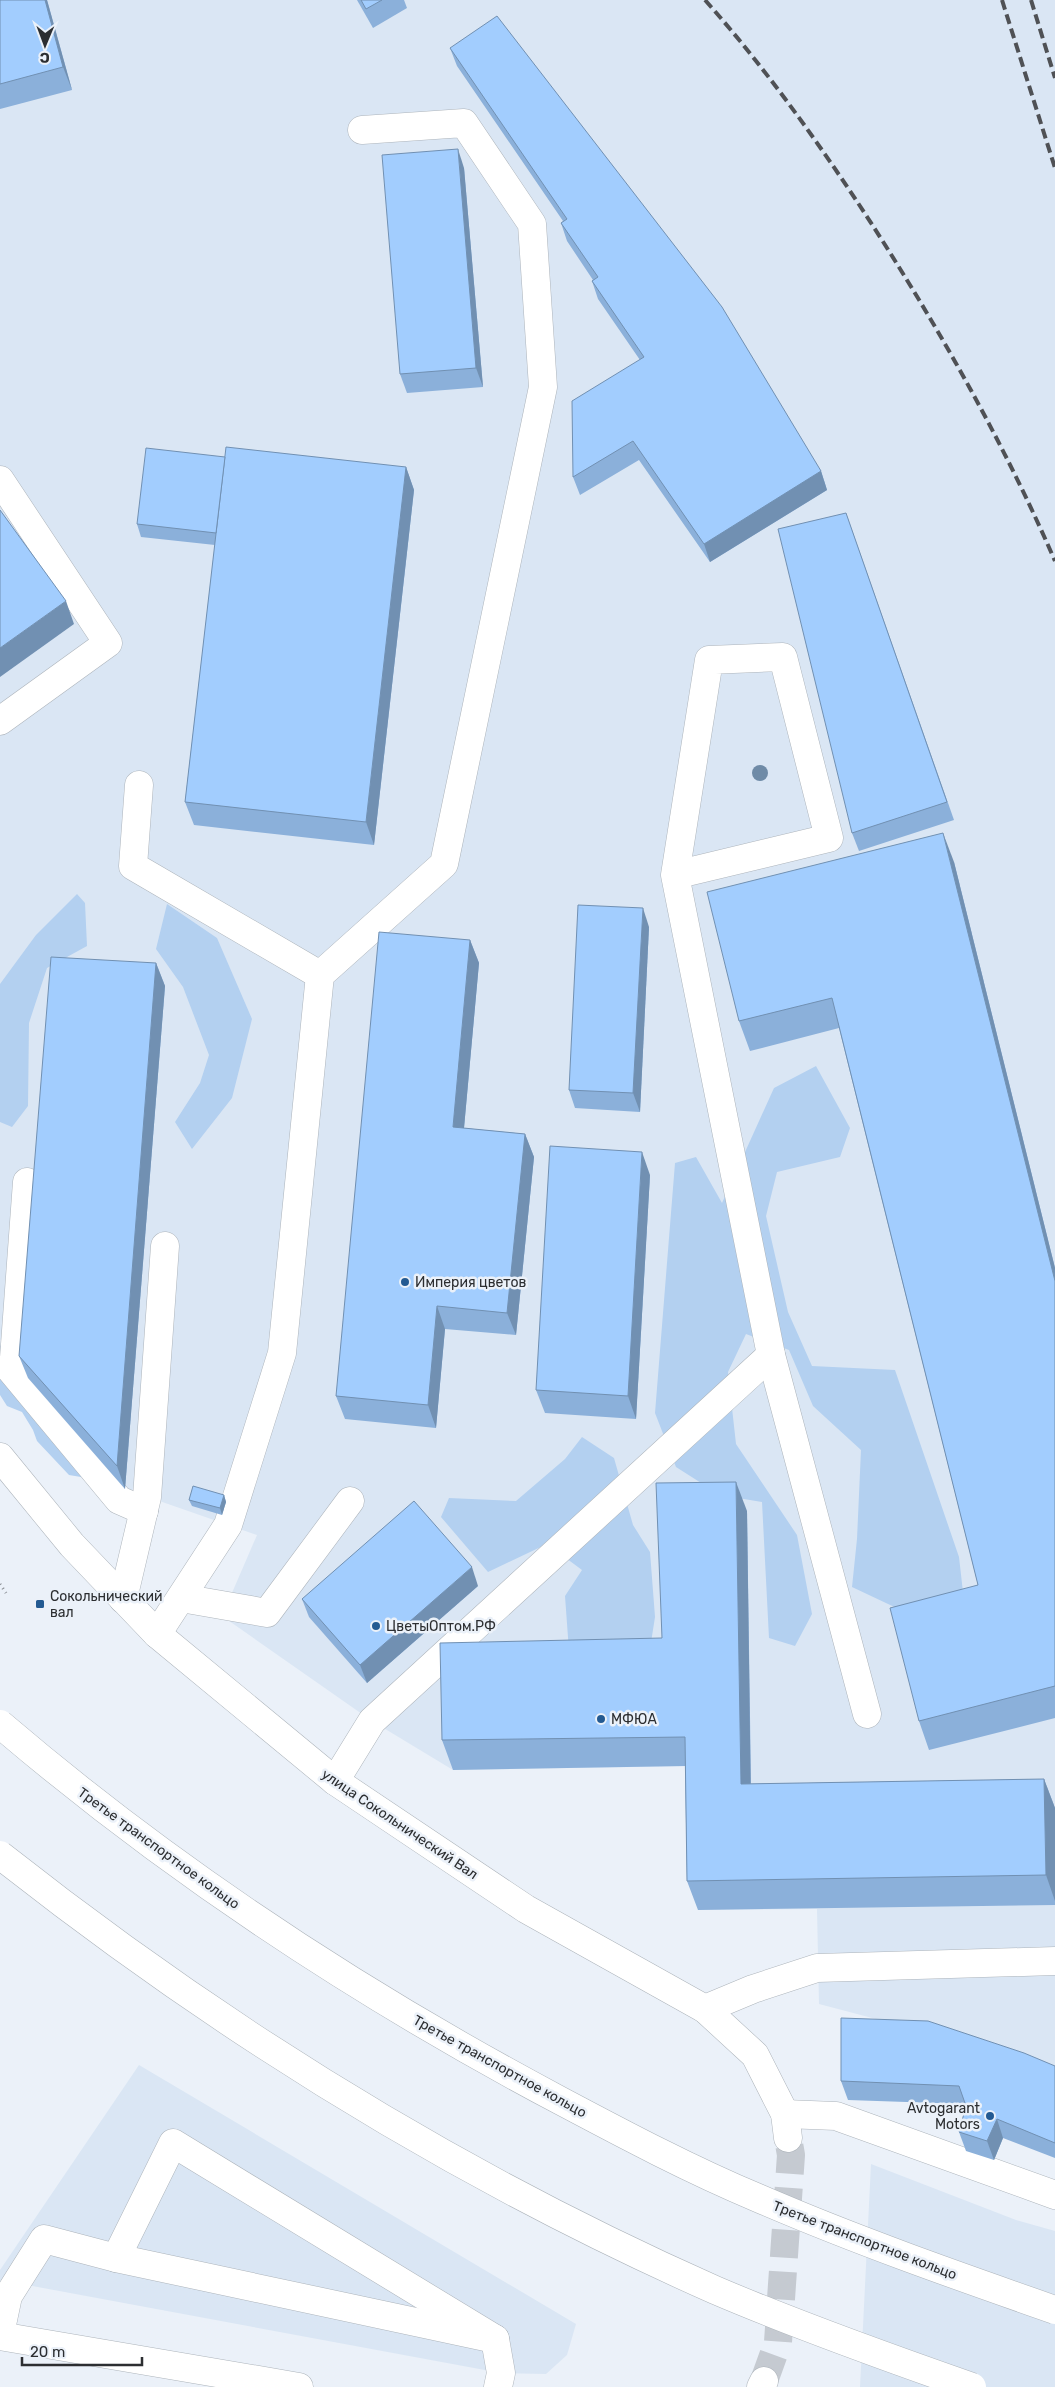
<svg xmlns="http://www.w3.org/2000/svg" width="1055" height="2387" font-family="Rubik,sans-serif">
  <style>
    .built { fill: #dae6f4 }
    .green { fill: #b3d0f0 }
    .lines { fill: none; stroke-linecap: round; stroke-linejoin: round }
    .major-tunnel { stroke: #c5cad1; stroke-width: 28; stroke-dasharray: 28 14; stroke-linecap: butt }
    .minor-casing { stroke: #adb4bb; stroke-width: 29 }
    .major-casing { stroke: #adb4bb; stroke-width: 29 }
    .path { stroke: #888c92; stroke-width: 3; stroke-dasharray: 1 4; stroke-linecap: butt }
    .minor { stroke: #fff; stroke-width: 28 }
    .major { stroke: #fff; stroke-width: 28 }
    .rail { stroke: #4f5155; stroke-width: 4; stroke-dasharray: 10 5; stroke-linecap: butt }
    .major-bridge-casing { stroke: #adb4bb; stroke-width: 29; stroke-linecap: butt }
    .major-bridge { stroke: #fff; stroke-width: 28 }
    .tree { fill: #6f8ba7 }
    .wall { fill: #8bb0da }
    .shaded-wall { fill: #7190b2 }
    .building { fill: #a2cdfe; stroke: #7190b2 }
    .poi-dot { fill: #235a92; stroke: #ebf1f9; stroke-width: 2 }
    .labels { text-anchor: middle; stroke-width: 5; stroke-linejoin: round; paint-order: stroke }
    .poi-label { font-size: 14px; fill: #2c2e31; stroke: #ebf1f9; text-anchor: start }
    .street-label { font-size: 14px; fill: #2c2e31; stroke: #ebf1f9 }
  </style>
  <rect width="100%" height="100%" fill="#ebf1f9"/>
  <g class="built">
    <path d="M0,0h1055v2066l-236,-62 -2,-95 -119,1 -3,-144 -242,4 -81,-49 -150,-105 35,-81 -132,-46 -125,-150z"/>
    <path d="M139,2065l437,259 -9,31 -21,19 -45,-1 -501,-93v-10z"/>
    <path d="M871,2164l145,56 39,11v156h-195z"/>
  </g>
  <g class="green">
    <path d="M77,894l8,9 2,43 -40,22 -18,55 -1,83 -16,21 -12,-5v-138l36,-49z"/>
    <path d="M167,904l50,34 35,81 -20,79 -40,51 -17,-27 25,-39 9,-28 -26,-68 -27,-38z"/>
    <path d="M816,1066l34,62 -10,29 -63,15 -11,44 22,96 24,54 83,4 64,187 5,44 -42,19 -70,-33 5,-48 4,-89 -48,-44 -24,-56 -43,-16 -18,38 8,72 61,91 15,79 -17,32 -26,-8 -7,-136 -42,-7 -44,-28 -21,-54 20,-250 21,-6 26,46 52,-115z"/>
    <path d="M0,1345l93,134 -24,-4 -32,-34 -4,-11 -11,-18 -15,-6 -7,-11z"/>
    <path d="M582,1437l32,21 19,67 17,27 5,65 -5,32 -81,2 -4,-55 17,-26 -35,-26 -59,28 -47,-55 8,-19 67,3 49,-42z"/>
  </g>
  <g class="lines">
    <path class="major-tunnel" d="M764,2381l14,-39 13,-187 -3,-17"/>
    <defs>
      <g id="minor">
        <path d="M0,480l108,163 -108,78"/>
        <path d="M139,785l-6,81 187,109"/>
        <path d="M675,875l154,-37 -46,-181 -74,3 -34,215 96,480 96,359"/>
        <path d="M27,1182l-13,176 -3,12 108,130 25,11"/>
        <path d="M181,1598l86,15 83,-112"/>
        <path d="M123,1599l24,-102 18,-251"/>
        <path d="M157,1634l71,-109 54,-172 38,-378 124,-111 99,-477 -11,-163 -68,-101 -102,7"/>
        <path d="M335,1781l37,-60 399,-366"/>
        <path d="M705,2009l48,-20 64,-21 238,-7"/>
        <path d="M785,2114l51,2 219,79"/>
        <path d="M116,2258l57,-115 322,196 6,34 -3,14"/>
        <path d="M0,2334l8,-38 36,-57 72,19 379,81"/>
      </g>
      <g id="major">
        <path d="M0,1457l72,88 85,89 178,147 191,128 179,100 50,46 30,59 3,24"/>
        <path d="M0,2336l299,51"/>
        <path d="M761,2387l3,-6"/>
      </g>
    </defs>
    <use href="#minor" class="minor-casing"/>
    <use href="#major" class="major-casing"/>
    <path class="path" d="M0,1584l6,9"/>
    <use href="#minor" class="minor"/>
    <use href="#major" class="major"/>
    <g class="rail">
      <path d="M705,0c57,64 108,135 155,206 74,113 141,231 195,355"/>
      <path d="M1002,0l53,168"/>
      <path d="M1031,0l24,78"/>
    </g>
    <defs>
      <g id="major-bridge">
        <path d="M0,1724c172,147 361,271 561,377 64,34 130,69 197,97 97,42 197,77 297,112"/>
        <path d="M0,1855c219,173 460,322 715,435 84,36 171,67 257,97"/>
      </g>
    </defs>
    <use href="#major-bridge" class="major-bridge-casing"/>
    <use href="#major-bridge" class="major-bridge"/>
  </g>
  <circle class="tree" cx="760" cy="773" r="8"/>
  <g class="wall">
    <path d="M0,0h47l25,90 -72,19z"/>
    <path d="M357,0h47l3,8 -34,20z"/>
    <path d="M450,48l371,423 6,19 -117,72 -71,-102 -59,35 -7,-18 67,-117 -42,-61 -6,-18 1,-1 -26,-39 -6,-18 2,-2 -106,-155z"/>
    <path d="M464,168l19,219 -76,6 -7,-19z"/>
    <path d="M225,457l181,10 8,23 -40,355 -180,-20 -9,-23 30,-257 -74,-8 -4,-13z"/>
    <path d="M846,513l108,307 -95,31 -7,-18z"/>
    <path d="M954,862l101,406v450l-126,32 -10,-29 59,-136 -139,-557 -89,23 -11,-30z"/>
    <path d="M649,927l-9,185 -65,-4 -6,-18z"/>
    <path d="M470,940l9,23 -15,165 61,6 9,23 -18,178 -71,-6 -9,99 -91,-9 -9,-23z"/>
    <path d="M156,963l9,23 -40,503 -97,-111 -9,-22z"/>
    <path d="M650,1175l-14,244 -91,-6 -9,-23z"/>
    <path d="M224,1495l2,7 -4,13 -30,-9 -3,-6z"/>
    <path d="M747,1511l4,273 293,-5 11,29v97l-357,5 -11,-29 -2,-115 -232,4 -11,-30 220,-102z"/>
    <path d="M478,1586l-111,97 -58,-66 -7,-18z"/>
    <path d="M1055,2066v92l-52,-20 -9,22 -28,-9 -7,-19 7,-26 -1,-2 -117,-4 -7,-19z"/>
  </g>
  <g class="shaded-wall">
    <path d="M45,0h2l25,90 -9,-23z"/>
    <path d="M458,149l6,19 19,219 -7,-19z"/>
    <path d="M406,467l8,23 -40,355 -8,-23z"/>
    <path d="M821,471l6,19 -117,72 -6,-18z"/>
    <path d="M66,601l8,23 -74,53v-29z"/>
    <path d="M943,833l11,29 101,406v13z"/>
    <path d="M643,908l6,19 -9,185 -7,-19z"/>
    <path d="M470,940l9,23 -17,187 -9,-23z"/>
    <path d="M156,963l9,23 -40,503 -8,-23z"/>
    <path d="M525,1134l9,23 -18,178 -9,-22z"/>
    <path d="M642,1152l8,23 -14,244 -8,-23z"/>
    <path d="M437,1306l8,23 -9,99 -8,-23z"/>
    <path d="M736,1482l11,29 4,302 -10,-29z"/>
    <path d="M224,1495l2,7 -4,13 -2,-7z"/>
    <path d="M472,1567l6,19 -111,97 -7,-18z"/>
    <path d="M1044,1779l11,29v93l-9,-26z"/>
    <path d="M997,2119l6,19 -9,22 -7,-19z"/>
  </g>
  <g class="building">
    <path d="M0,0h45l18,67 -63,17z"/>
    <path d="M361,0h21l-16,9z"/>
    <path d="M497,16l225,291 99,164 -117,73 -71,-103 -60,36 -1,-76 72,-44 -52,-76 6,-4 -37,-54 6,-4 -117,-171z"/>
    <path d="M458,149l18,219 -76,6 -18,-219z"/>
    <path d="M226,447l180,20 -40,355 -181,-20z"/>
    <path d="M146,448l79,9 -9,76 -79,-9z"/>
    <path d="M0,510l66,91 -66,47z"/>
    <path d="M846,513l101,289 -95,31 -74,-304z"/>
    <path d="M943,833l112,448v405l-136,35 -29,-113 88,-23 -146,-587 -93,23 -32,-129z"/>
    <path d="M578,905l65,3 -10,185 -64,-3z"/>
    <path d="M379,932l91,8 -17,187 72,7 -18,179 -70,-7 -9,99 -92,-9z"/>
    <path d="M51,957l105,6 -39,503 -98,-110z"/>
    <path d="M550,1146l92,6 -14,244 -92,-6z"/>
    <path d="M736,1482l5,302 303,-5 2,96 -359,6 -2,-144 -243,3 -2,-97 222,-5 -6,-155z"/>
    <path d="M193,1486l31,9 -4,13 -31,-8z"/>
    <path d="M414,1501l58,66 -112,98 -58,-66z"/>
    <path d="M841,2018l87,3 96,32 31,13v77l-58,-24 -10,22 -28,-9 7,-26 -7,-20 -118,-5z"/>
  </g>
  <g class="poi-dot">
    <circle cx="405" cy="1282" r="5"/>
    <rect x="35" y="1599" width="10" height="10" rx="2.5"/>
    <circle cx="376" cy="1626" r="5"/>
    <circle cx="601" cy="1719" r="5"/>
    <circle cx="990" cy="2116" r="5"/>
  </g>
  <g class="labels">
    <g class="poi-label">
      <text x="415" y="1287">Империя цветов</text>
      <text x="50" y="1601">Сокольнический<tspan x="50" dy="16">вал</tspan></text>
      <text x="386" y="1631">ЦветыОптом.РФ</text>
      <text x="611" y="1724">МФЮА</text>
      <text x="980" y="2113" text-anchor="end">Avtogarant<tspan x="980" dy="16">Motors</tspan></text>
    </g>
    <g class="street-label">
      <text transform="translate(400 1824) rotate(34)" y="5">улица Сокольнический Вал</text>
      <text transform="translate(159 1848) rotate(36)" y="5">Третье транспортное кольцо</text>
      <text transform="translate(500 2066) rotate(29)" y="5">Третье транспортное кольцо</text>
      <text transform="translate(865 2240) rotate(21)" y="5">Третье транспортное кольцо</text>
    </g>
  </g>
  <g transform="translate(45 45) rotate(181)" stroke="#ebf1f9" stroke-width="4" paint-order="stroke">
  <path d="M0-4L9 19L0 12L-9 19Z" fill="#2c2e31"/>
  <text y="-8" font-size="14" font-weight="bold" text-anchor="middle" fill="#2c2e31">С</text>
  </g>
  <path d="M22 2357v8h120v-8" fill="none" stroke="#2c2e31" stroke-width="2.5"/>
  <text x="30" y="2357" font-size="15" fill="#2c2e31" stroke="#ebf1f9" stroke-width="4" paint-order="stroke">20 m</text>
</svg>
